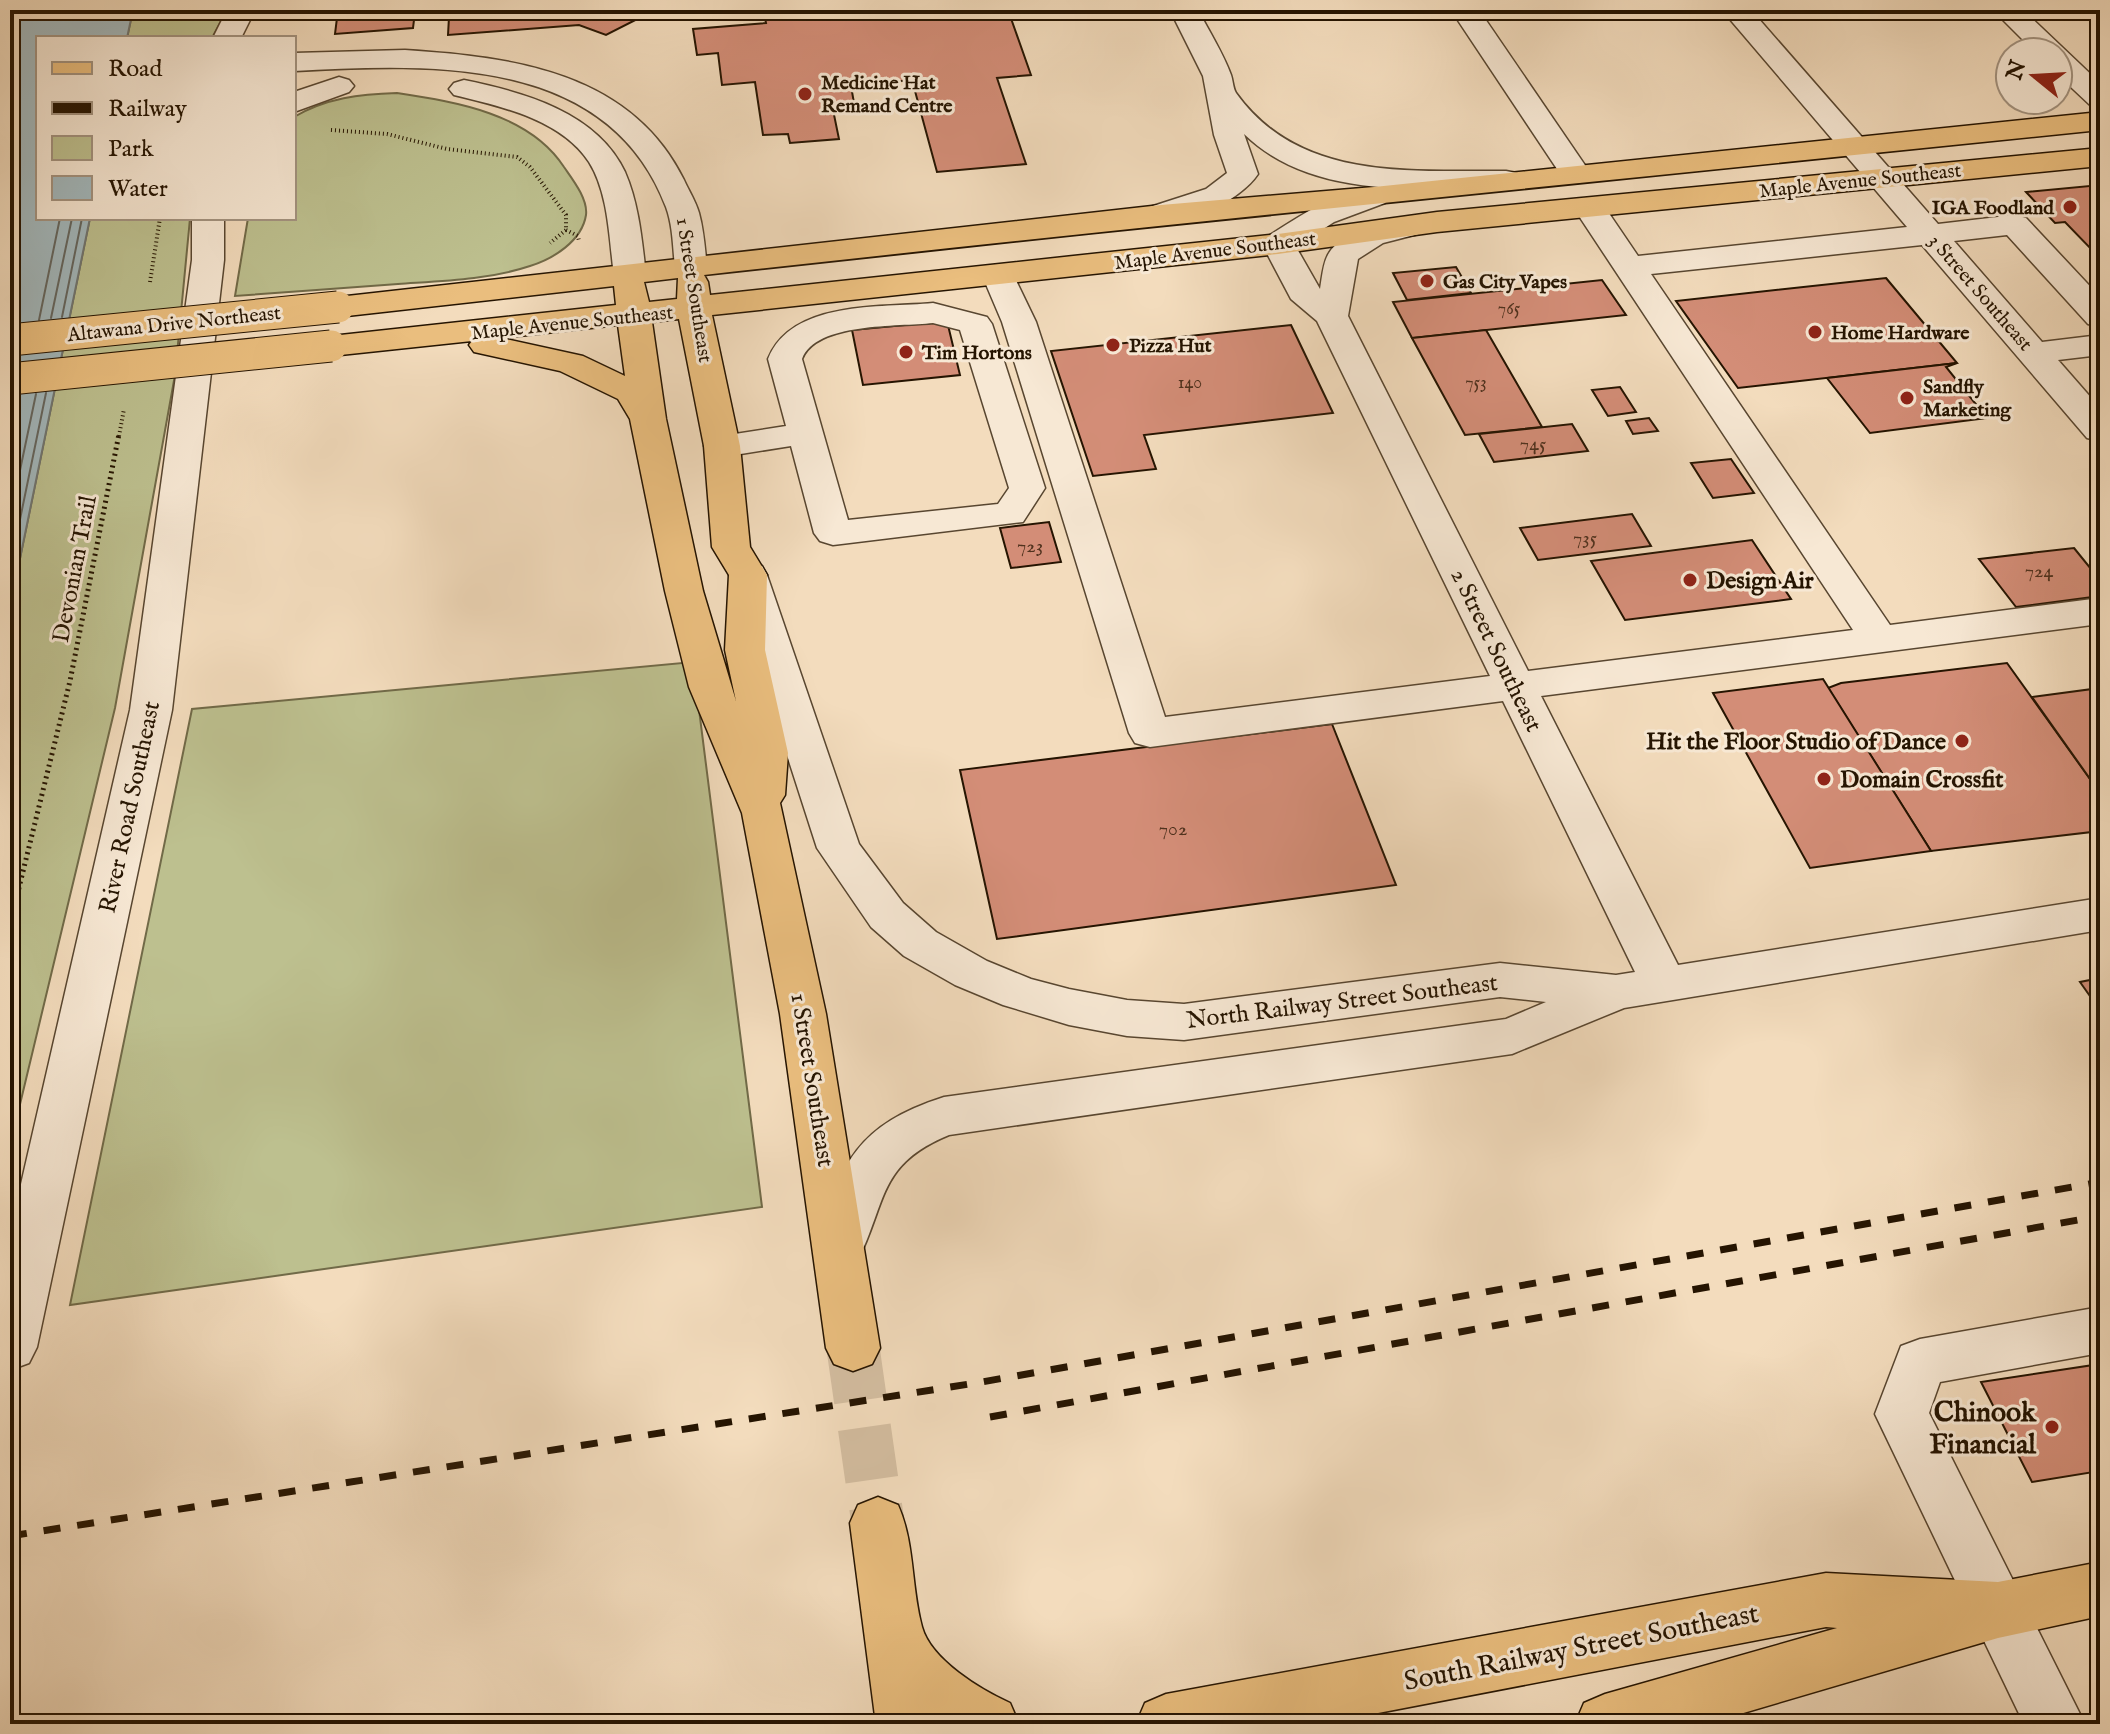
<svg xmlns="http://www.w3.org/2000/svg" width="2110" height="1734" font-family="'IM FELL English',serif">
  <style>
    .green { fill: #bdc08f; stroke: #716a48; stroke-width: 2 }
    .water { fill: #a2b8bd; stroke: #707672; stroke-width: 2 }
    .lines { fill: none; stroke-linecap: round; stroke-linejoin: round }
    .shore { stroke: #64665f; stroke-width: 2 }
    .building { fill: #d38d77; stroke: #251401; stroke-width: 2 }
    .major-tunnel { stroke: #d4bea1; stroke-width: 53; stroke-dasharray: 53 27; stroke-linecap: butt }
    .minor-casing { stroke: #584630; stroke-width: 3 }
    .major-casing { stroke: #251401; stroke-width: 3 }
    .path-far1 { stroke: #251401; stroke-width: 4; stroke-dasharray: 1 3; stroke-linecap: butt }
    .path { stroke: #251401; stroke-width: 5; stroke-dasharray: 2 4; stroke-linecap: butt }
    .minor { fill: #f7e8d4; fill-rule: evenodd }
    .major { fill: #eabe7e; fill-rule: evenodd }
    .rail { stroke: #251401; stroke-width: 7; stroke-dasharray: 17 17; stroke-linecap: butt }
    .major-bridge-casing { stroke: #251401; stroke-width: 33; stroke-linecap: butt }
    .major-bridge { stroke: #eabe7e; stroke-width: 31 }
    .poi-dot { fill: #8f2418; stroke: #f7e8d4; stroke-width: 3 }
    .labels { text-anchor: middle; stroke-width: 6; stroke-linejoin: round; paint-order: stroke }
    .far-number-label { font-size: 18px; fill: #50321e }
    .far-poi-label { font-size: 20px; font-weight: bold; fill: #251401; stroke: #f7e8d4; text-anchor: start }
    .far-street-label { font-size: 20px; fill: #251401; stroke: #f7e8d4 }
    .number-label { font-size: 20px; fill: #50321e }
    .street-label { font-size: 24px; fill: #251401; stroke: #f7e8d4 }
    .poi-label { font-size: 24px; font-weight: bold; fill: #251401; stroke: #f7e8d4; text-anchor: start }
    .near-poi-label { font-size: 28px; font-weight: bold; fill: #251401; stroke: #f7e8d4; text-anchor: end }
    .near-street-label { font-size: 28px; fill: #251401; stroke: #f7e8d4 }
  </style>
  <rect width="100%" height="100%" fill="#f3dcbd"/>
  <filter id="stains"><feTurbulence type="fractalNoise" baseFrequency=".0025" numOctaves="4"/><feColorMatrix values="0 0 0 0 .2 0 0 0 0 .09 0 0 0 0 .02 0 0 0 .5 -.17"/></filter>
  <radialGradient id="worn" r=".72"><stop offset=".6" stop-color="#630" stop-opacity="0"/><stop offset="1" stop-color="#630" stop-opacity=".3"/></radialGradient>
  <g class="green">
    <path d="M133,10h94l-15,28h-85z"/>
    <path d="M397,93c58,9 132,20 167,74 9,13 24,32 22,48 -4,26 -33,44 -56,51 -42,14 -88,15 -132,18 -54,4 -109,8 -163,12l13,-78h46v-101c32,-19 66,-23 103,-24z"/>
    <path d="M90,218h100l-1,11 -14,146 -60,333 -105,438v-539z"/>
    <path d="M693,662l69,545 -692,98 122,-596z"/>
  </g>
  <path class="water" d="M10,10h123l-6,28h-89v180h52l-80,389z"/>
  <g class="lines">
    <g class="shore">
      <path d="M62,317l20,-99"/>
      <path d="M51,318l21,-100"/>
      <path d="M39,320l21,-102"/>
      <path d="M10,518l26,-124"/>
      <path d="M10,568l36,-175"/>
    </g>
  </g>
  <g class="building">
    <path d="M338,10h317l-49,25 -27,-10 -131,10 1,-18 -35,3 -1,8 -78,6z"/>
    <path d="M795,10h213l23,65 -34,3 29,86 -89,8 -25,-92 -61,6 3,17 -22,2 7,34 -49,4 -2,-9 -25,1 -8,-53 -33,3 -4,-32 -21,2 -4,-26 73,-6 -1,-5 32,-2z"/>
    <path d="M2100,185v67l-9,-3 -26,-27 -10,1 -29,-31z"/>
    <path d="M1456,267l15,26 -64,7 -14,-27z"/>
    <path d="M1886,278l71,85 -219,25 -62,-87z"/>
    <path d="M1602,280l24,35 -214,23 -19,-36z"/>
    <path d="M947,321l13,54 -97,10 -11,-55z"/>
    <path d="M1291,325l42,88 -189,22 12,34 -63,7 -42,-125z"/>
    <path d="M1486,330l56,97 -77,8 -53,-97z"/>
    <path d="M1957,363l-11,4 41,51 -117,15 -43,-55z"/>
    <path d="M1620,387l16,25 -28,4 -16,-26z"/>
    <path d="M1649,418l9,13 -25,3 -7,-13z"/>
    <path d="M1572,424l16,27 -94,11 -15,-28z"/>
    <path d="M1731,459l23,34 -41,5 -22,-35z"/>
    <path d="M1632,514l19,32 -113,14 -18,-32z"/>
    <path d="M1049,522l12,40 -50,6 -11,-40z"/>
    <path d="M1752,540l39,59 -166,21 -34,-59z"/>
    <path d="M2074,548l26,32v16l-84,11 -37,-48z"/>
    <path d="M2007,663l93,130v38l-169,20 -103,-163 13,-5z"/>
    <path d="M1823,679l108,172 -121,17 -97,-175z"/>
    <path d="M2100,688v105l-68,-96z"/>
    <path d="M1332,724l64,161 -399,54 -37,-169z"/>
    <path d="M2100,978v28h-3l-17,-24z"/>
    <path d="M2100,1364v107l-68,11 -51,-100z"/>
  </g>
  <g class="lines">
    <path class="major-tunnel" d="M853,1348l25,175"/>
    <defs>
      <g id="minor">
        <path d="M227,10h28l-14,28h-28z"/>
        <path d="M1170,10h28c11,21 25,43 33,65 2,6 2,13 5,18 64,89 174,77 270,78l11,2 4,7 -4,7 -11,2c-87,-1 -194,11 -262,-55l14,40c-18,27 -75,55 -108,47l-5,-7 5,-7 56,-18 21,-16 -13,-38 -11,-59z"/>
        <path d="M1451,10h28l112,164 -4,7 -11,2 -11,-2z"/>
        <path d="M1722,10h29l187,214 77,-9 11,3 74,79v30l-12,-3 -81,-89 -53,6 88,101 58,-7v20l-42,5 42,48v33l-13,-3 -165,-193 -271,29 239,351 210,-27v26l-559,72 137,269 422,-67v32l-476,78 -112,46 -563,81c-71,29 -62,66 -91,125l-18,6 -18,-6 -8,-15c28,-83 43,-120 130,-148l562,-78 40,-17 -46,-5 -316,43 -57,-4 -58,-11 -66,-20 -48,-20 -51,-29 -33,-29 -54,-79 -88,-273 5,-9 14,-3 14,3 5,9 92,269 44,59 33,29 51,29 44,18 38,10 58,11 57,4 316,-41 116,12 19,-3 -132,-271 -353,46 -15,-4 -6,-10 -127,-411 -20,-47 4,-7 12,-3 12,3 26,54 129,395 325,-41 -173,-355 -26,-22 -29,-55 5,-7c28,-18 83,-56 118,-48l5,7 -5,7 -51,19 -38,25 24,42c2,-11 3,-27 9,-36 12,-22 75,-40 97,-35l5,7 -5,7 -43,11 -25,16 -10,57 180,355 325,-41 -280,-423 5,-7 11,-2 11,2 38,56 269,-29z"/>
        <path d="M1993,10h30l77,73v25l-10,-3 -32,-30v-23h-23z"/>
        <path d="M405,50c108,7 226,22 279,130 5,11 12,22 15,33 5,18 6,37 8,55l-4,7 -12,3 -12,-3 -4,-7c-2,-20 -2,-42 -9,-61 -58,-153 -236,-143 -372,-136v-18z"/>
        <path d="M339,77l10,3 5,6 -5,6 -55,20v-20z"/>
        <path d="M464,80c59,12 133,32 161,92 14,32 17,69 21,103l-4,7 -12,3 -12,-3 -4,-7c-5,-36 -5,-81 -25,-113 -28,-43 -90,-56 -135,-67l-5,-6 5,-6z"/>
        <path d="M192,218h32v42l-52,450 -135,637 -8,16 -19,7v-138l120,-522 62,-450z"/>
        <path d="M933,303l54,14 5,7 53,164 -22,34 -190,23 -13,-4 -6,-8 -23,-87 -69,11 -13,-3 -5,-8 5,-8 77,-12 -18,-67c24,-59 112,-51 165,-56zM933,323l27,7 49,158 -11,16 -150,16 -46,-161c14,-37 96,-32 131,-36z"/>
        <path d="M2100,1307v46l-160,29 -11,31 156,311h-61l-149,-310 26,-68 19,-7z"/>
      </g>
      <g id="major">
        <path d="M2100,112v18c-465,48 -931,93 -1396,145l4,7 2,13 568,-61 159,-22 663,-64v18l-663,66 -159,22 -566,61 28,131 10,101 17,28 -2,75 23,103 -3,42 -5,8 46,211 54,334 -8,16 -19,7 -19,-7 -8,-16 -46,-334 -38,-201 -53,-126 -24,-96 -35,-172 -12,-20 -58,-28 -86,-19 -5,-7 3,-4 -141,15 -12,-3 -5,-7 5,-7 12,-3 285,-31 -2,-19 -276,31 -12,-3 -5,-7 5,-7 12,-3 823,-92 213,-18zM678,278l-1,21 -28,3 -5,-20zM679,319l25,127 8,101 17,28 -4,75 11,51 -33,-110 -37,-172 -14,-97zM618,325l7,51 -42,-20 -82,-18z"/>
        <path d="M878,1497l20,8c17,38 13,82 24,122 9,33 59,63 88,76l9,21h-143l-26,-201 8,-18z"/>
        <path d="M2100,1562v54l-102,22 -292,86h-131l9,-21 21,-9 232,-66 -11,-1 -505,97h-185l9,-21 21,-9 660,-121 172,9z"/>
      </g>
    </defs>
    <use href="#minor" class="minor-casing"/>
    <use href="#major" class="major-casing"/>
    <g class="path-far1">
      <path d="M331,130l56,4 60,15 70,8 13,10 36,48v15l-16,13"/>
      <path d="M566,230l12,6 1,5"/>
      <path d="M150,282l10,-64"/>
      <path d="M119,436l5,-27"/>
    </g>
    <path class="path" d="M10,924l60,-243 49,-247"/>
    <use href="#minor" class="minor"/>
    <use href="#major" class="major"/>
    <g class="rail">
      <path d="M990,1417l1110,-201"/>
      <path d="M10,1536l972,-154 1118,-200"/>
    </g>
    <defs>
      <g id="major-bridge">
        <path d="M10,340l328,-33"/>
        <path d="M10,379l321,-33"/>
      </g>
    </defs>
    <use href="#major-bridge" class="major-bridge-casing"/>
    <use href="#major-bridge" class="major-bridge"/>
  </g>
  <g class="poi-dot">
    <circle cx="805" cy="94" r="8"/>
    <circle cx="2070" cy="207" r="8"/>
    <circle cx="1427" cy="281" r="8"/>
    <circle cx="1815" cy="332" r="8"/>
    <circle cx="1113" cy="345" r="8"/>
    <circle cx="906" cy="352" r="8"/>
    <circle cx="1907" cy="398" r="8"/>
    <circle cx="1690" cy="580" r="8"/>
    <circle cx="1962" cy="741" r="8"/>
    <circle cx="1824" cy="779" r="8"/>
    <circle cx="2052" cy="1427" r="8"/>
  </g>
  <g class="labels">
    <g class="far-number-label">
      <text x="1509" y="314">765</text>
      <text x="1190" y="388">140</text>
      <text x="1476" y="388">753</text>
    </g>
    <g class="far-poi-label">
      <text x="821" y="89">Medicine Hat<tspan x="821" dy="23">Remand Centre</tspan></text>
      <text x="2054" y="214" text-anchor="end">IGA Foodland</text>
      <text x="1443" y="288">Gas City Vapes</text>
      <text x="1831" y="339">Home Hardware</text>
      <text x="1129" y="352">Pizza Hut</text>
      <text x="922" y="359">Tim Hortons</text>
      <text x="1923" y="393">Sandfly<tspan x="1923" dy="23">Marketing</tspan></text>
    </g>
    <g class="far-street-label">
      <text transform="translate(1860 180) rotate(-6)" y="7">Maple Avenue Southeast</text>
      <text transform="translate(1215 250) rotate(-7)" y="7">Maple Avenue Southeast</text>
      <text transform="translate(695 290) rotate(81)" y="7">1 Street Southeast</text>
      <text transform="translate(1981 292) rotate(49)" y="7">3 Street Southeast</text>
      <text transform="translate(572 322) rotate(-6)" y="7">Maple Avenue Southeast</text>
      <text transform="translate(174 323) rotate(-6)" y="7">Altawana Drive Northeast</text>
    </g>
    <g class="number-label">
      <text x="1533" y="450">745</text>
      <text x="1585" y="544">735</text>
      <text x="1030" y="552">723</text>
      <text x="2039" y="577">724</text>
      <text x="1173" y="835">702</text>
    </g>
    <g class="street-label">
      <text transform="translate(74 569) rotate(-79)" y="8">Devonian Trail</text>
      <text transform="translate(1497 650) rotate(64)" y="8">2 Street Southeast</text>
      <text transform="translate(129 807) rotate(-78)" y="8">River Road Southeast</text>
      <text transform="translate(1342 1001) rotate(-7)" y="8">North Railway Street Southeast</text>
      <text transform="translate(813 1080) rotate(81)" y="8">1 Street Southeast</text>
    </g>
    <g class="poi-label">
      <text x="1706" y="588">Design Air</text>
      <text x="1946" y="749" text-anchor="end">Hit the Floor Studio of Dance</text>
      <text x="1840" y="787">Domain Crossfit</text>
    </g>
    <g class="near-poi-label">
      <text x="2036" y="1421">Chinook<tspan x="2036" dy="32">Financial</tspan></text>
    </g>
    <g class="near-street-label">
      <text transform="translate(1581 1646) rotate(-11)" y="10">South Railway Street Southeast</text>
    </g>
  </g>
  <rect width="2110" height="1734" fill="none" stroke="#f3dcbd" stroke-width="40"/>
  <rect x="12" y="12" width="2086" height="1710" fill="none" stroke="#251401" stroke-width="4"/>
  <rect x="20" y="20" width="2070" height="1694" fill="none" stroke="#251401" stroke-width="2"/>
  <rect x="36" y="36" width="260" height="184" fill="#f7e8d4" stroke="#a39380" stroke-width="2"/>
  <rect x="52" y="62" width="40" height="12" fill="#eabe7e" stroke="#a39380" stroke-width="2"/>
  <text x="108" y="76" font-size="24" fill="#251401">Road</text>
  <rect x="52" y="102" width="40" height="12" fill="#251401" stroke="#a39380" stroke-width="2"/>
  <text x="108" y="116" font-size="24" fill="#251401">Railway</text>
  <rect x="52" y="136" width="40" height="24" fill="#bdc08f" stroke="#a39380" stroke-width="2"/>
  <text x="108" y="156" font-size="24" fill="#251401">Park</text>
  <rect x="52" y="176" width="40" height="24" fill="#a2b8bd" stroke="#a39380" stroke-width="2"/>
  <text x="108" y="196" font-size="24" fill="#251401">Water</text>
  <g transform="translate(2034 76) rotate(288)"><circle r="38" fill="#f7e8d4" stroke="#a39380" stroke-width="2"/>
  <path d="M0-6L14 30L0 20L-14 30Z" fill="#8f2418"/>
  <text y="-12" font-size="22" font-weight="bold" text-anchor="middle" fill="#251401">N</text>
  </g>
  <rect width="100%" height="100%" filter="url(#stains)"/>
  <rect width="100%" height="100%" fill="url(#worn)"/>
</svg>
